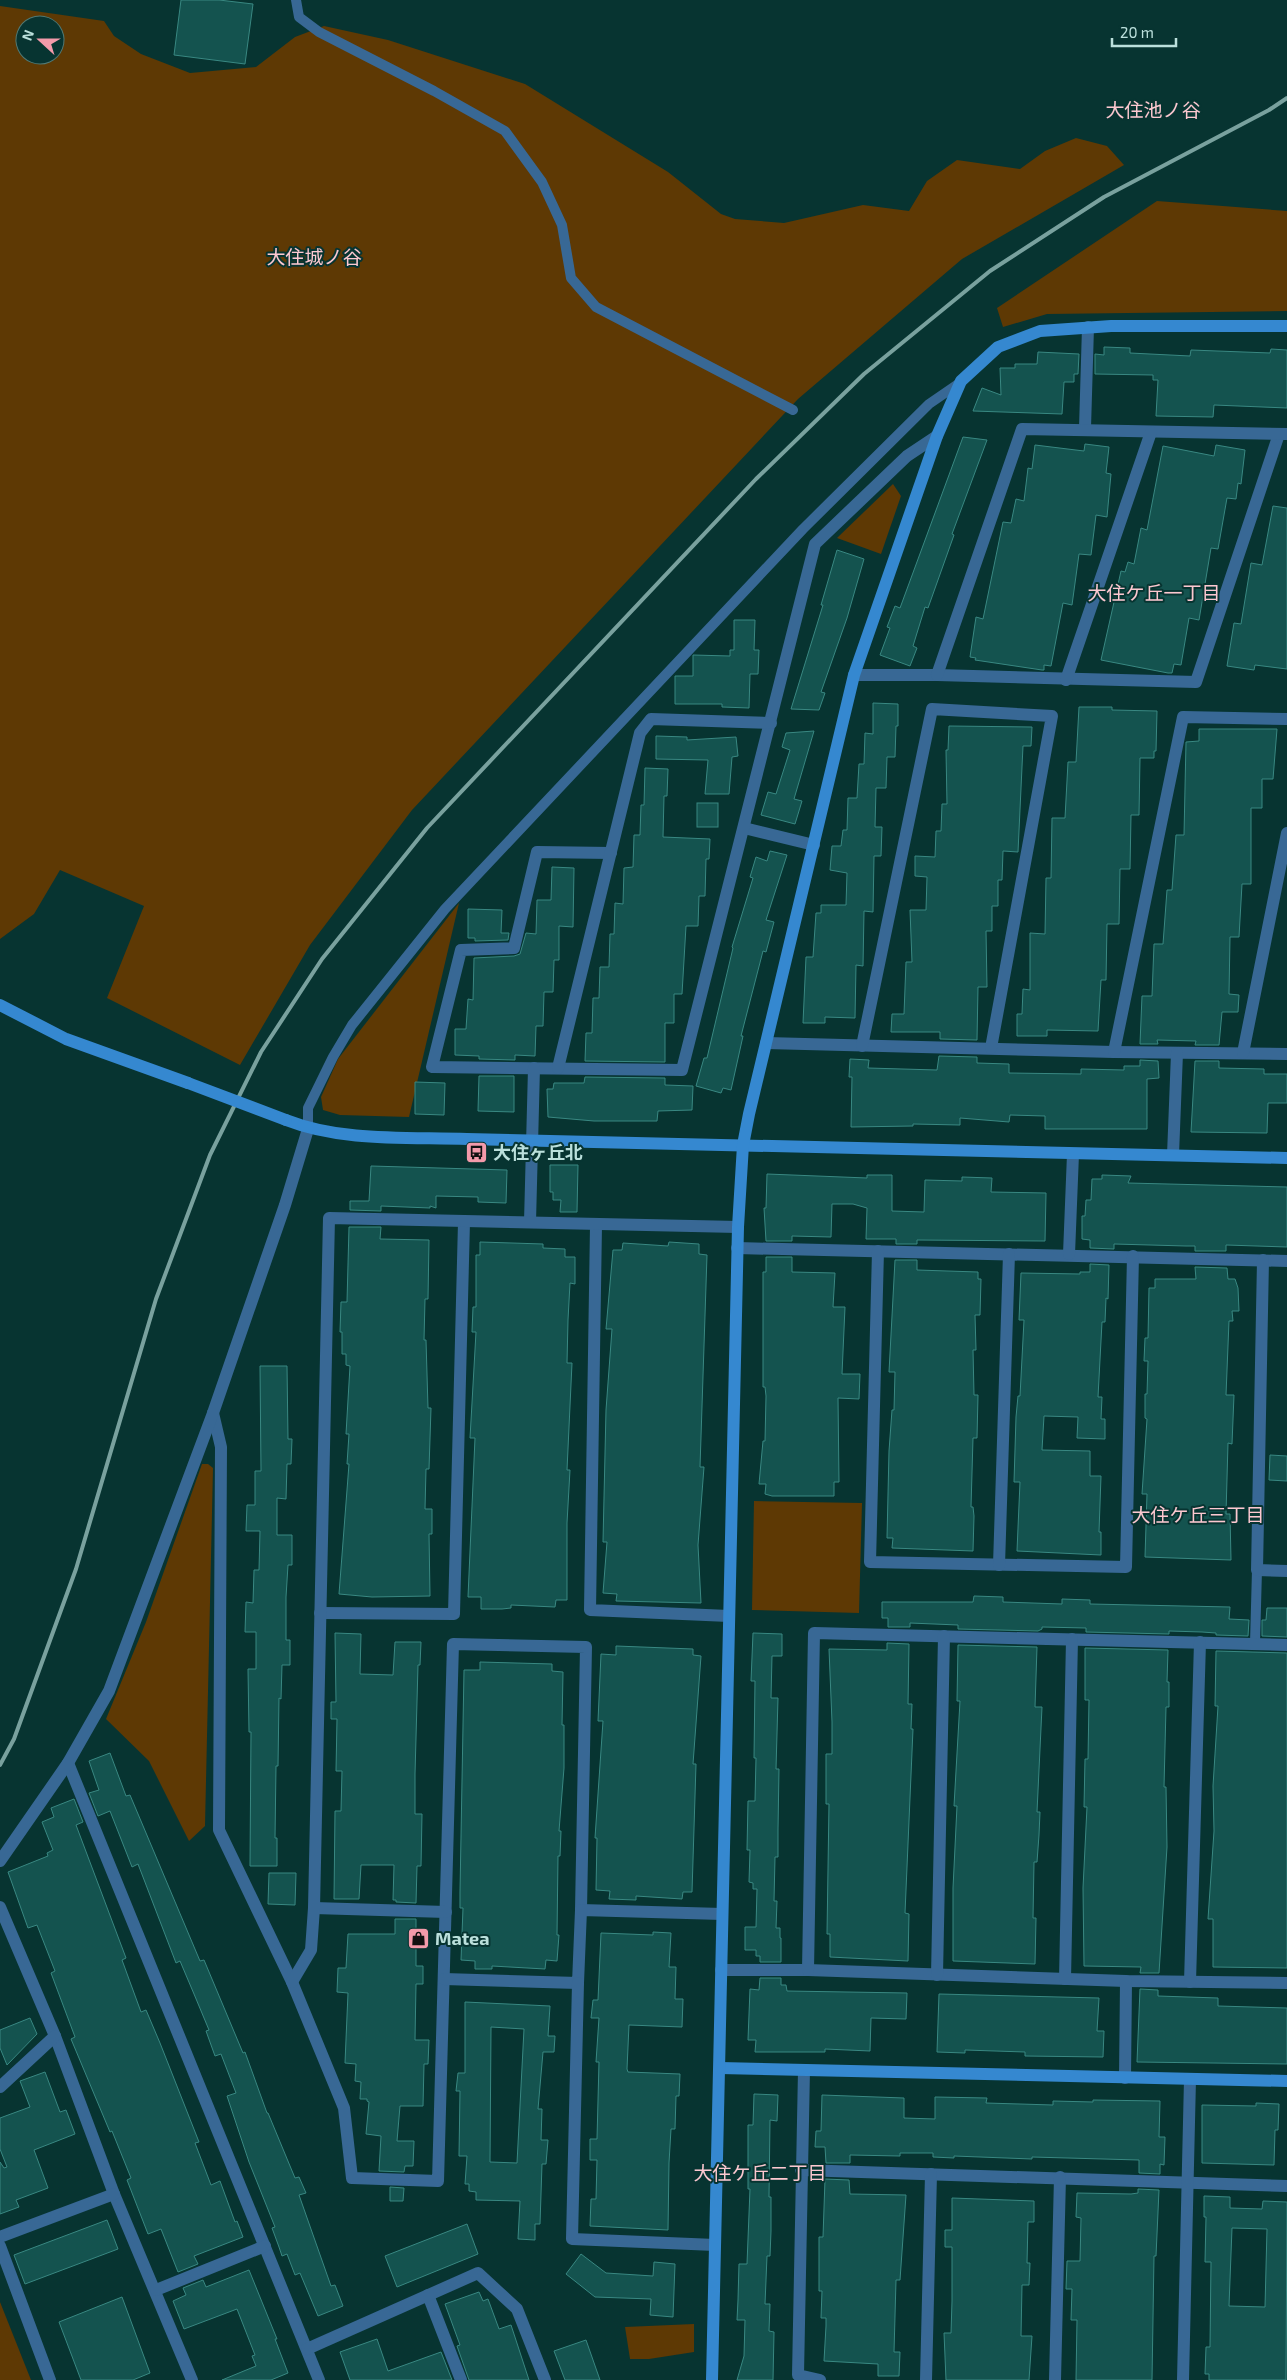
<svg xmlns="http://www.w3.org/2000/svg" width="1287" height="2380" font-family="'Exo 2','Noto Sans JP',sans-serif">
  <style>
    .green { fill: #5e3904; fill-rule: evenodd }
    .building { fill: #14534f; stroke: #398882; fill-rule: evenodd }
    .lines { fill: none; stroke-linecap: round; stroke-linejoin: round }
    .lane { stroke: #386895; stroke-width: 10 }
    .street { stroke: #386895; stroke-width: 12 }
    .secondary { stroke: #3588d0; stroke-width: 12 }
    .rail { stroke: #79a19e; stroke-width: 4 }
    .secondary-bridge { stroke: #3588d0; stroke-width: 12 }
    .labels { text-anchor: middle; stroke-width: 4; stroke-linejoin: round; paint-order: stroke }
    .poi-label { font-size: 18px; font-weight: bold; fill: #bbe0dc; stroke: #073431; text-anchor: start }
    .neighbourhood-label { font-size: 19px; fill: #fcc8d0; stroke: #073431 }
  </style>
  <rect width="100%" height="100%" fill="#073431"/>
  <g class="green">
    <path d="M0,6l104,15 10,15 27,18 49,19 66,-6 39,-30 29,-11 64,14 137,44 143,88 53,42 14,5 49,4 79,-18 46,6 18,-30 30,-21 63,9 25,-18 31,-13 31,8 17,19 -162,94 -164,140 -386,411 -102,135 -70,120 -133,-67 37,-92 -84,-36 -26,44 -34,25zM25,25h30v30h-30z"/>
    <path d="M1157,201l130,10v100l-240,3 -44,13 -6,-19z"/>
    <path d="M893,484l8,12 -20,58 -44,-16z"/>
    <path d="M459,903l-50,214 -69,-2 -17,-5 -2,-13 17,-38z"/>
    <path d="M202,1464h6l5,4 -8,358 -16,15 -40,-80 -43,-42 40,-97z"/>
    <path d="M754,1501l108,2 -3,110 -107,-3z"/>
    <path d="M0,2302l31,78h-31z"/>
    <path d="M694,2324v28l-45,7h-19l-5,-32z"/>
  </g>
  <g class="building">
    <path d="M181,0h38l34,4 -8,60 -71,-9z"/>
    <path d="M1104,347l26,1v5l60,3 1,-6 79,3 1,-4 16,1v58l-73,-3 -1,12 -57,-1 2,-36h-5v-5l-58,-1v-20l9,1z"/>
    <path d="M1038,352l41,2 -1,20h-4v8h-10l-2,32 -89,-3 9,-23 19,7 -1,-27h15v-4h22z"/>
    <path d="M963,437l24,3 -35,94 2,1 -26,73 -3,-1 -12,39 4,2 -7,18 -30,-11 10,-27 -3,-1 8,-21 5,2z"/>
    <path d="M1085,444l24,3 -3,26 5,1 -4,43 -11,-2 -5,40 -12,-1 -7,51 -9,-2 -12,63 -7,-1v5h-2l-67,-10 1,-2 -6,-1 6,-40 7,2 20,-97 8,1 5,-24 8,2 4,-33 4,1 3,-24 49,6z"/>
    <path d="M1216,445l29,5 -4,34 -3,-1 -2,16 -9,-1 -9,51 -7,-1 -12,72 -10,-2 -8,47 -7,-1 -2,9h-4l-67,-13 20,-89 4,1 3,-10 6,2 7,-36 6,2 16,-84 51,10z"/>
    <path d="M1273,506l14,2v161l-32,-4 -1,5 -27,-4 7,-43 7,1 10,-61 11,2z"/>
    <path d="M837,550l27,9 -17,59 -26,74 4,1 -6,17 -28,-1 32,-104h-2z"/>
    <path d="M734,620h21l-1,30h5l-1,24h-8l-1,34 -27,-1v-3h-47v-28h18v-21l37,1v-6h4z"/>
    <path d="M873,703l25,1v22h-2l-1,31h-8l-1,31h-10l-1,39h7l-1,29h-7l-1,56 -9,-1 -1,55 -7,-1 -1,53 -30,-1v6h-22l3,-66h7l3,-44h5v-8h25l1,-32 -17,-3 2,-24h9l2,-16h4l1,-32h9l2,-34h5l1,-31 8,1z"/>
    <path d="M1079,707h33v3l45,1 -1,40h-2v7h-14l-1,57h-8l-1,54h-10l-1,55h-12l-1,56h-5l-3,51 -51,-1v6h-30v-22h5l1,-25 7,1v-57l15,1 1,-56h5l1,-60h13l3,-56h8z"/>
    <path d="M949,726l83,1 -1,19h-8l-5,106 -15,-1 -1,29h-4v26h-6v25h-6l1,56h-9l-1,53 -37,-1v-7h-49l1,-18h12l2,-52h6l-2,-52h16l1,-33 -12,-1v-20l20,1 1,-26h5l1,-27h5l-1,-54h2z"/>
    <path d="M1199,729h78l-4,50h-11v29h-11v76h-9l-3,53h-9l-1,57 10,1 -1,17h-16l-3,33h-24l1,-4 -39,-1 1,4h-18l2,-48h10l2,-52h9l4,-54h5l4,-55h8l2,-93 13,-1z"/>
    <path d="M814,731l-20,68 8,2 -7,23 -34,-9 7,-23 8,2 14,-44 -8,-3 4,-14z"/>
    <path d="M656,736l31,1v3l49,-3 2,19 -6,1 -3,37h-24l3,-34 -52,-1z"/>
    <path d="M645,768l23,1 -1,27h-3l-1,41 47,2 -1,20h-3l-1,37h-6l-1,30h-12l-4,68h-8v29h-9v39l-80,-1 1,-28h6l1,-35h6l1,-31h9l1,-33h4l1,-31 8,1 1,-36 9,-1 1,-32h6l1,-30h3z"/>
    <rect x="697" y="803" width="21" height="24"/>
    <path d="M770,851l17,4 -21,65 8,2 -8,30 -3,-1 -22,85h2l-12,54 -8,-2 -2,5 -25,-7 8,-28h3l26,-110 -1,-1 21,-69 -3,-1 6,-20 11,4z"/>
    <path d="M552,867l22,1 -1,59 -14,-1v34h-5l-1,32h-9l-1,34h-7l-1,30 -20,-1v5l-36,-1v-3l-24,-1v-26h11l2,-30 5,1 1,-42 40,-2 6,-2 6,-21 10,1 1,-34h14z"/>
    <path d="M468,909l34,1 -1,23h8l-1,7 -33,1v-3h-7z"/>
    <path d="M939,1056l38,1v6l32,1v9l72,1v-5l43,1v-4h16v-6l18,1 1,17 -12,1v50h-102v-13l-35,-1 -1,7 -49,-4v7l-47,-1v2l-62,1 1,-50h-3l1,-18 19,1 -1,8 69,2z"/>
    <path d="M1195,1061h24v7l45,1v5h23v29h-19l-1,30 -76,-1z"/>
    <path d="M479,1076h35v36l-36,-1z"/>
    <path d="M585,1077l80,1v7l28,1 -1,24 -34,1 -1,10h-63l-46,-4 -1,-28h6l1,-6h30z"/>
    <path d="M415,1082l30,1 -1,32 -29,-1z"/>
    <path d="M550,1165h28l-1,47h-17l1,-12h-8v-8h-3z"/>
    <path d="M371,1166l136,4 -1,33 -28,-1v-5l-42,-1v12l-6,-2v2l-49,-2v5l-31,-1v-9h19z"/>
    <path d="M767,1174l100,4v-3h25v36l32,1 1,-32 37,1v-4l30,1 -1,14 55,1 -1,48 -128,-1v4h-21v-5h-30l1,-31 -14,-4h-21l-1,33 -39,-1v5h-26l-2,-33h2z"/>
    <path d="M1102,1175l29,1 -3,7 159,4v60l-61,-2v6h-31v-5h-9l-72,-2v5l-24,-1v-8l-8,-1v-23h3l1,-16h5l1,-21h10z"/>
    <path d="M349,1227h32l-1,12 49,1 -1,59h-3l-1,41h2l2,68h3l-2,61h-3l-1,40h7v25h-3l1,62 -58,1 -33,-3 10,-130h-2l2,-30h-3l4,-68 -4,-1v-11h-4v-22h-2l1,-30h6z"/>
    <path d="M480,1242l63,2v4l22,1v8h10v27l-5,-1 -2,37 -1,43h5l-5,107h3l-3,53v77h-11l-1,7 -44,-2v3l-9,1h-21v-12h-13l7,-159h-5l6,-106h-4l1,-25h3v-52h4z"/>
    <path d="M669,1242l30,2v10l8,1 -7,212h4l-6,78 3,58 -85,-2 1,-7 -14,-1 4,-51h-4l3,-132 6,-81h-6l7,-79h9l1,-7 45,3z"/>
    <path d="M766,1257h26v15l43,1 -2,34h12l-3,67h18l-1,25 -21,-1 1,84h-5v14h-62l-7,-2 1,-10h-7l4,-43h2l1,-45 -1,-9h-2v-115h3z"/>
    <path d="M895,1260h22v10l61,2v7h3l-1,36h-5l1,35h-3l1,45h4l-1,43h-4l-2,69h2l1,9 -1,35 -81,-3 1,-10h-6l2,-87 3,-41h2l1,-38h-6z"/>
    <path d="M1090,1264l19,1 -1,34 -2,-1 -1,24h-3l-4,75h4l-1,22h4v20l-28,-1 1,-21 -34,-1 -2,34 48,1v25h11l-2,56h2v23l-84,-4 3,-69h-6l2,-65 2,-21h2l4,-76h-5l2,-47 59,1v-2h10z"/>
    <path d="M1195,1267l32,1 1,11h7l3,9 1,23h-7l1,10h-4l-3,74h8l-2,49 -4,-1 -2,71h4l1,46 -86,-3 2,-63h-5l5,-75 -2,-1v-24h2l1,-33h-4l1,-23h3l1,-50h6v-9h41z"/>
    <path d="M260,1366h27l1,73h4l-1,25h-4l-1,35 -9,-1v37h15v30h-4l-2,32v43h4v25h-8l-1,34 -2,-1 -1,68h-2l-1,72h2v28h-27l1,-134h-2l-1,-63h8v-37h-11l1,-30 7,1 1,-33h5l1,-39h-14l1,-26h8v-34h6z"/>
    <path d="M1270,1455l17,1v25l-18,-1z"/>
    <path d="M974,1596l29,1v5l59,2v-5l28,1v4l140,3 -1,12 20,1 -1,16 -32,-1v-2l-14,-1 -33,-1v3l-83,-2v-4l-44,-1v2l-4,2 -80,-2v-4l-48,-2v4h-22v-9h-6v-16h91z"/>
    <path d="M1267,1608h20v29l-25,-1v-16h4z"/>
    <path d="M335,1633l26,1 -1,40 33,1 2,-33h26l-1,23h-2l-3,109v40h7l-1,52h-4l-1,37 -20,-1v-2h-3l1,-35h-33l-2,34h-25l1,-88h6l1,-40h-6l1,-52h-6v-17h5z"/>
    <path d="M753,1633l29,1v22h-10l-1,42h7l-2,71h3l-1,61v27h-3l-1,44h3l-1,27h4v10h1v24h-21v-6h-4v-6h-11v-23h11l1,-38h-4v-6l-4,-1 1,-32h-3l1,-49h7l1,-43h-2l1,-77h-4z"/>
    <path d="M887,1643l22,1 -1,60h4l-1,25h2l-8,184 4,1 -1,47 -78,-4v-23h-3l2,-130h-3v-50h6v-32l-3,-73 58,1z"/>
    <path d="M958,1645l79,2 -2,60h7l-5,105h3l-1,23 -2,27h-3l-1,56h3l-1,46 -82,-3v-73l4,-82h-3l6,-105h-3z"/>
    <path d="M616,1646l77,3v6l8,1 -8,108h3l-4,128h-9l-1,7 -46,-3v4l-27,-1 1,-8 -14,-1 1,-52h-2l8,-117h-5l3,-67 15,1z"/>
    <path d="M1085,1648l83,2 -1,32h2v25h-3l-2,80h2l1,60 -8,126h-19l1,-6 -57,-1 -1,-78 4,-81h-3l1,-48h3l1,-59h-4z"/>
    <path d="M1216,1651l71,2v315l-74,-1v-48h-5l6,-88 -1,-45 5,-80h-3z"/>
    <path d="M480,1662l72,2v7l11,1 -1,53h2v43l-5,63h2l-1,25h-2l-1,79h2l-2,26 -11,-1 -1,9 -53,-3v3h-17v-8l-14,-1 2,-52h-3v-16l4,-222h16z"/>
    <path d="M110,1753l16,43 4,-1 70,166 4,-1 39,93 2,-1 22,61h1l27,65 4,-1 7,16 -7,2 32,91 4,-1 8,21 -25,10 -18,-43 -5,2 -8,-21 -5,2 -3,-9 -7,-19 3,-1 -26,-65 -22,-66 9,-3 -15,-39 -6,2 -9,-25 3,-1 -15,-36 -14,-33 -4,2 -38,-99 -6,3 -22,-56 -12,5 -9,-23 10,-3 -10,-29z"/>
    <path d="M74,1799l9,23 -7,3 50,133 -4,2 19,52 5,-2 14,33 39,99 -4,1 16,42 9,-4 15,41 2,-1 6,16 -49,19 4,8 -20,8 -17,-43 -13,5 -21,-54 4,-2 -19,-47 -2,1 -39,-93 4,-2 -24,-64 4,-2 -18,-46 -9,3 -20,-56 40,-16 -1,-3 6,-3 -11,-28 12,-5 -3,-9z"/>
    <path d="M269,1873h27l-1,32 -27,-1z"/>
    <path d="M395,1919h21v47h7v18h-7l-1,56h14l-1,24h-4l-1,42h-23l-3,35h17l-1,25h-8l-1,6 -25,-1 2,-35 -15,-2 3,-32 -2,-1v-2h-7l1,-17 -6,-1 1,-17 -11,-1 3,-70 -11,-1 1,-24h8l2,-34h47z"/>
    <path d="M653,1932l18,1 -2,34h7l-1,32h8l-1,28 -53,-2 -2,44 1,3 52,2 -1,22h-3l-1,33h-4l-2,34 -1,67 -78,-4 1,-27h5l1,-39h-7v-21h7l2,-77h-3l3,-44h-8l2,-18h5l3,-67 52,2z"/>
    <path d="M760,1978h21v7h5l1,6 120,2 -1,26 -35,-1 -1,33 -45,-2v3h-70l1,-12h-8l2,-51 9,1z"/>
    <path d="M1140,1989l18,1v6l60,2v8l69,2v56l-150,-2z"/>
    <path d="M939,1994l160,4 -2,33h7l-1,26 -78,-1v-4l-60,-2v3l-28,-1z"/>
    <path d="M465,2002l85,4 -2,30h7l-1,16h-11l-5,57h4l-1,31h7l-2,24h-4l-2,60h-5v16l-17,-1 2,-38 -44,-1v-8l-7,-1v-7h-4l2,-28h-8l1,-65h-4l2,-18h7zM491,2027l33,2 -7,134 -27,-1z"/>
    <path d="M30,2018l7,16 -30,31 -7,-17v-18z"/>
    <path d="M45,2072l15,40 6,-2 9,24 -41,16 14,38 -32,12 3,7 -19,7v-52l4,6 3,-1 -7,-18v-31l30,-11 -10,-26z"/>
    <path d="M754,2094l24,1 -1,26 -7,-1 -1,77h2v34l-1,25h-3l-2,48h5l-1,27 5,1 -1,48h-36l7,-24 1,-36h-8l1,-20 1,-36h8l3,-75h-2v-64h5z"/>
    <path d="M822,2095l82,3v20l31,1v-22l52,1 -1,5 67,2v-4l40,1v-2l67,1 -1,36h6l-1,28 -4,-1v10l-21,-1v-13l-107,-3v2l-78,-3v2l-21,-1v-4h-33v3l-50,-1v8h-24l-1,-16h-10l1,-16h5z"/>
    <path d="M1256,2103l23,1 -1,26h-3l-1,35 -72,-2v-58l54,1z"/>
    <path d="M825,2179l24,1 1,14 56,1 -6,85h-4l-2,72h6l-1,24h-21v-12l-54,-3 2,-35v-8h-5l1,-27h-3v-54h4z"/>
    <path d="M390,2187l14,1 -1,13h-13z"/>
    <path d="M1138,2189l21,1 -3,66h-2l-2,124h-76l1,-60h-6l1,-31h-6l1,-28h13l1,-43 -5,-1 1,-24 54,1 7,-1z"/>
    <path d="M1204,2196l26,1v11l32,1 1,-8 24,1 -1,178h-77v-6h-4l1,-27h4l1,-85h-6l1,-45h-2zM1232,2228l35,1 -2,78 -36,-1z"/>
    <path d="M952,2198l82,3v21h-6l-1,41h3l-1,22h-7l-1,51h11l-3,44h-83l-2,-47h7l1,-32v-54h-7v-17h7z"/>
    <path d="M107,2220l11,29 -93,35 -11,-29z"/>
    <path d="M467,2224l11,30 -81,33 -12,-31z"/>
    <path d="M581,2254l25,19 47,3 1,-14 21,2 -2,53 -23,-2 1,-16 -56,-2 -29,-23z"/>
    <path d="M249,2270l28,69h-2l13,34 -17,7h-49l34,-14 -4,-10 3,-1 -18,-46 -53,20 -11,-28 13,-6 -3,-7 20,-8 3,7z"/>
    <path d="M479,2292l4,9 5,-2 11,30 12,-4 18,55h-60l-12,-34 3,-1 -15,-41z"/>
    <path d="M122,2297l28,76 -17,7h-52l-22,-58z"/>
    <path d="M377,2339l11,32 53,-19 11,28h-102l-10,-28z"/>
    <path d="M586,2340l14,40h-35l-11,-29z"/>
  </g>
  <g class="lines">
    <g class="lane">
      <path d="M296,0l3,17 20,15 115,59 71,40 37,51 20,43 9,53 25,29 197,103"/>
      <path d="M308,1129v-21l25,-51 19,-32 93,-116 358,-380 126,-125 32,-22"/>
      <path d="M1255,1643l2,-73"/>
    </g>
    <g class="street">
      <path d="M1085,428l3,-101"/>
      <path d="M854,675h83l259,7 83,-248"/>
      <path d="M937,675l85,-246 265,5"/>
      <path d="M1066,680l85,-248"/>
      <path d="M744,828l70,17"/>
      <path d="M611,853l-74,-1 -23,96 -53,2 -29,117 250,3 133,-526 92,-88 30,-20"/>
      <path d="M766,1043l348,9 173,2"/>
      <path d="M862,1046l70,-337 120,7 -61,332"/>
      <path d="M1114,1052l69,-335 104,2"/>
      <path d="M1243,1053l44,-220"/>
      <path d="M558,1068l82,-335 11,-14 120,4"/>
      <path d="M1173,1155l4,-102"/>
      <path d="M530,1222l4,-154"/>
      <path d="M596,1225l-6,385 139,6"/>
      <path d="M737,1248l550,13"/>
      <path d="M878,1251l-8,311 256,5 7,-311"/>
      <path d="M1069,1254l4,-100"/>
      <path d="M1263,1260l-6,310 30,1"/>
      <path d="M213,1413l8,34 -2,383 73,152 52,126 8,70 86,3 15,-537 133,3 -5,263"/>
      <path d="M999,1565l10,-311"/>
      <path d="M320,1613l134,1 10,-392"/>
      <path d="M68,1763l251,617"/>
      <path d="M0,1861l68,-98 41,-72 104,-278 72,-208 23,-76"/>
      <path d="M0,1907l55,129 59,158 78,186"/>
      <path d="M314,1908l132,4"/>
      <path d="M721,1970h87l318,11 161,2"/>
      <path d="M808,1970l6,-337 473,12"/>
      <path d="M937,1975l7,-339"/>
      <path d="M444,1979l134,4 3,-73 141,4"/>
      <path d="M1065,1979l7,-340"/>
      <path d="M292,1982l19,-32 3,-42 15,-690 409,9"/>
      <path d="M1190,1982l10,-340"/>
      <path d="M578,1983l-6,256 143,6"/>
      <path d="M804,2070l-6,305 22,5"/>
      <path d="M1125,2078l1,-97"/>
      <path d="M0,2087l55,-51"/>
      <path d="M801,2170l486,16"/>
      <path d="M0,2237l114,-43"/>
      <path d="M0,2246l50,134"/>
      <path d="M156,2290l109,-44"/>
      <path d="M428,2295l33,85"/>
      <path d="M307,2349l171,-76 39,36 28,71"/>
      <path d="M926,2380l5,-206"/>
      <path d="M1055,2380l5,-203"/>
      <path d="M1183,2380l7,-301"/>
    </g>
    <g class="secondary">
      <path d="M0,1005l66,34 122,44"/>
      <path d="M286,1120c56,22 121,17 181,19l820,19"/>
      <path d="M720,2068l567,13"/>
      <path d="M712,2380l26,-1153 5,-82 6,-31 105,-439 83,-239 24,-55 37,-34 42,-16 71,-5h176"/>
    </g>
    <path class="rail" d="M0,1765l14,-26 62,-170 80,-270 54,-144 51,-103 61,-93 105,-131 329,-349 108,-105 126,-103 114,-74 165,-87 18,-12"/>
    <path class="secondary-bridge" d="M188,1083l98,37"/>
  </g>
  <defs>
    <symbol id="bus-square" viewBox="-11 -11 22 22"><rect x="-9" y="-9" width="18" height="18" rx="4" fill="#f39aaa" stroke="#073431"/><path d="M-5-6H5V4H4V6H2V4H-2V6H-4V4H-5ZM-3.5-4V0h7V-4ZM-3.5 1.2v1.5H-2V1.2ZM2 1.2v1.5H3.5V1.2Z" fill="#111"/></symbol>
    <symbol id="shop-square" viewBox="-11 -11 22 22"><rect x="-9" y="-9" width="18" height="18" rx="4" fill="#f39aaa" stroke="#073431"/><path d="M-5-2.5h2.3a2.7 3.5 0 0 1 5.4 0H5L5.5 6h-11ZM-1.5-2.5h3a1.5 2.3 0 0 0-3 0Z" fill="#111"/></symbol>
  </defs>
  <g fill-rule="evenodd">
    <use href="#bus-square" x="464" y="1140" width="25" height="25"/>
    <use href="#shop-square" x="406" y="1926" width="25" height="25"/>
  </g>
  <g class="labels">
    <g class="poi-label">
      <text x="493" y="1159">大住ヶ丘北</text>
      <text x="435" y="1945">Matea</text>
    </g>
    <g class="neighbourhood-label">
      <text x="1153" y="117">大住池ノ谷</text>
      <text x="314" y="264">大住城ノ谷</text>
      <text x="1154" y="600">大住ケ丘一丁目</text>
      <text x="1198" y="1522">大住ケ丘三丁目</text>
      <text x="760" y="2180">大住ケ丘二丁目</text>
    </g>
  </g>
  <g transform="translate(40 40) rotate(291)"><circle r="24" fill="#073431" stroke="#4f7975"/>
  <path d="M0-4L9 19L0 12L-9 19Z" fill="#f39aaa"/>
  <text y="-8" font-size="14" font-weight="bold" text-anchor="middle" fill="#bbe0dc">N</text>
  </g>
  <path d="M1112 38v8h64v-8" fill="none" stroke="#bbe0dc" stroke-width="2.5"/>
  <text x="1120" y="38" font-size="15" fill="#bbe0dc" stroke="#073431" stroke-width="4" paint-order="stroke">20 m</text>
</svg>
